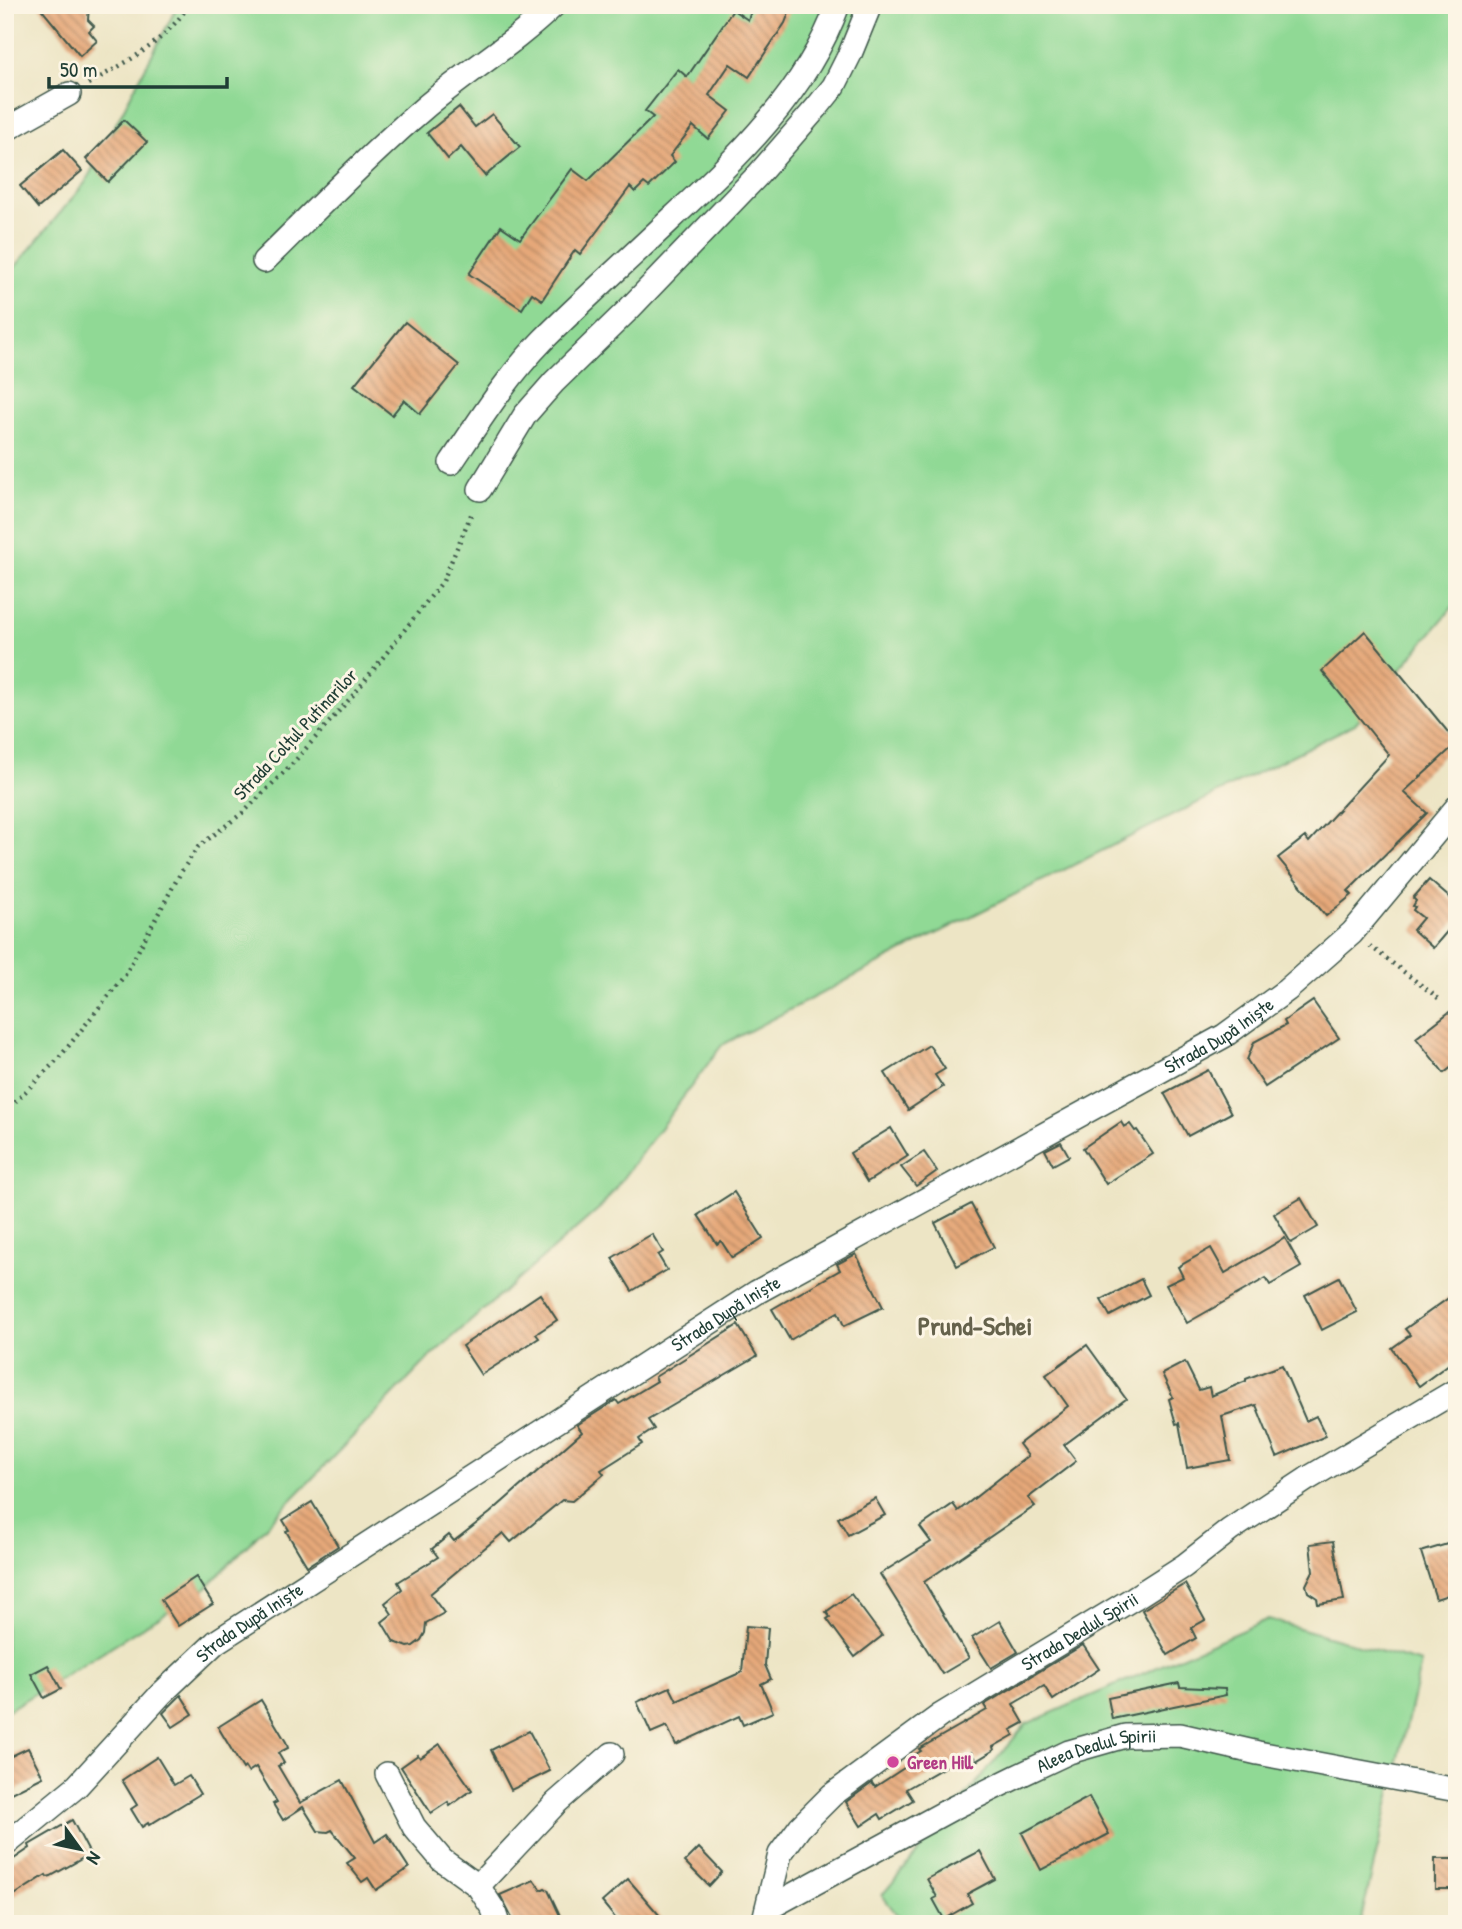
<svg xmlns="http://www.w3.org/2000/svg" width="1462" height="1929" font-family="'Patrick Hand',sans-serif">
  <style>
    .grass { fill: #90d995; stroke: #588b64; stroke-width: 2 }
    .building { fill: url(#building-back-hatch) }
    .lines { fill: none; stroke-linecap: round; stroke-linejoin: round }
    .minor-casing { stroke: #3e564a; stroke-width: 26 }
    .path { stroke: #3e564a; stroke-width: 4.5; stroke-dasharray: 2 5; stroke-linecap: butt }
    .minor { stroke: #fff; stroke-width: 23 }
    .hotel-dot { fill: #d1479c; stroke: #fcf5e5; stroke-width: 2.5 }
    .labels { text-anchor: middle; stroke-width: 6; stroke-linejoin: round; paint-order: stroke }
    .street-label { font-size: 19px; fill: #1f3d34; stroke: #fcf5e5 }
    .hotel-label { font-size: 19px; font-weight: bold; fill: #b23c85; stroke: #fcf5e5; text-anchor: start }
    .district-label { font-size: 26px; font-weight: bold; fill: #65624c; stroke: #fcf5e5 }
  </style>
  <defs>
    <pattern id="building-back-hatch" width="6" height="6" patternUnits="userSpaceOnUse" patternTransform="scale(1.75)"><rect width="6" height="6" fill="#e6a879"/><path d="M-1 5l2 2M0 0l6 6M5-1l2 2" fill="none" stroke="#ba8a64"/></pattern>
  </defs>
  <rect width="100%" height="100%" fill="#fcf5e5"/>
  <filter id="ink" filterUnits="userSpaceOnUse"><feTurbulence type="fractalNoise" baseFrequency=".0143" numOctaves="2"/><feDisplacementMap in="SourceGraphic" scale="14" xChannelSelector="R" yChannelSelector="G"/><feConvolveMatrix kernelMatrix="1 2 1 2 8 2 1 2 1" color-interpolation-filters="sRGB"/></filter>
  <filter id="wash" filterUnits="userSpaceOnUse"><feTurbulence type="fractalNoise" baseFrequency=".00686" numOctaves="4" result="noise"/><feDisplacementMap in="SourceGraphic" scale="28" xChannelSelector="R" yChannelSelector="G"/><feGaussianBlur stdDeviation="1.57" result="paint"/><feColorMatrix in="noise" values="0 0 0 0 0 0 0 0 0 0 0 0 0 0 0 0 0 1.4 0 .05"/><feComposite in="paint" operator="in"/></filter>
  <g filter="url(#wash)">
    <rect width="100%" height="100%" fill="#ede5c5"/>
    <g class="grass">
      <path d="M178,5h1279v597l-102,122 -427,214 -206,107 -120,161 -171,150 -225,232 -201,124v-1433l80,-96z"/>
      <path d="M1268,1619l153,44 -61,261h-456l-22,-29 144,-171z"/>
    </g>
    <g id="blocks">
      <g class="building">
        <path d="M38,5h51l-1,15 6,6 -5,5 8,10 -17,15z"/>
        <path d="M753,5h39l-7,18 -36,54 -19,-13 -21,31 21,16 -22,28 -15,-13 -23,30 5,6 -26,25 -5,-4 -9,9 -5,-5 -50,67 -5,-4 -33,50 -10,-7 -10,16 -53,-35 32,-48 19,13 52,-70 16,12 65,-64 -8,-6 33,-42 9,8 46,-67 15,10z"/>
        <path d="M459,107l16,20 17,-13 28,33 -35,29 -24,-29 -13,12 -21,-26z"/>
        <path d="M124,120l23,22 -39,40 -22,-23z"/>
        <path d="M63,150l19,21 -44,37 -18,-22z"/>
        <path d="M405,322l54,43 -39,49 -16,-14 -12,15 -38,-30z"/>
        <path d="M1365,631l92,112 -53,49 23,21 -79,78 4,4 -26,21 -48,-58 27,-21 4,5 80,-87 -67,-84z"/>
        <path d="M1429,880l28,24v16l-24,28 -20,-18 10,-12 -10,-8 2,-3 -2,-1 3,-5 -3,-3z"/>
        <path d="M1313,1001l26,37 -74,49 -18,-27 7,-18 32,-17 -2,-4z"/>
        <path d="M1457,1006v57l-13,10 -28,-35z"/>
        <path d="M929,1045l16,24 -10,6 8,12 -35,23 -23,-37z"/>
        <path d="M1208,1070l23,43 -43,23 -24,-43z"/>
        <path d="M1121,1122l3,5 6,-3 5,7 2,-1 16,24 -47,30 -23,-36z"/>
        <path d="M891,1128l17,28 -41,26 -17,-29z"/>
        <path d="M1061,1142l8,14 -16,9 -8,-15z"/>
        <path d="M924,1152l13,19 -21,15 -15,-19z"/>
        <path d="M734,1192l29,46 -31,20 -11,-17 -4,3 -19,-29z"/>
        <path d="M1301,1198l17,29 -27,16 -17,-29z"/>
        <path d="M971,1204l23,43 -37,19 -22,-43z"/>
        <path d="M652,1234l11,18 -5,3 9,15 -35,21 -20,-33z"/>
        <path d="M1285,1238l16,29 -31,18 -4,-7 -79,45 -21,-38 17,-8 -5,-10 33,-19 14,25z"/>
        <path d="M856,1254l27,53 -39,19 -6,-14 -48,28 -18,-31 68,-39 -3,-6z"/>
        <path d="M1339,1277l18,35 -35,18 -17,-35z"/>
        <path d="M1141,1279l8,16 -39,21 -9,-16z"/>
        <path d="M1457,1292v66l-38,28 -27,-38 18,-13 -5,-6z"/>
        <path d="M540,1294l17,26 -21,14 3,4 -58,37 -19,-29z"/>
        <path d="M738,1325l19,31 -109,64 6,9 -15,10 3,5 -41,26 3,4 -32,27 -10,-1 -51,42 -8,-9 -27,22 -46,39 14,19 -18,10 -1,10 -4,7 -8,6 -5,1 -14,-5 -12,-20 10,-8 -7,-11 17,-14 -4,-7 40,-25 -6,-8 17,-14 5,6 36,-28 92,-81 -5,-7 39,-25 3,4 38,-23 -2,-4z"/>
        <path d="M1087,1345l39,54 -62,46 12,16 -48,37 7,8 -111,76 45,76 -27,16 -62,-100 51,-32 -11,-15 33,-23 5,7 70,-55 -9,-12 49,-38 -22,-31z"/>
        <path d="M1185,1362l14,28 10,-3 2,9 35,-15v-2l36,-14 24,56 10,-5 10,20 -49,21 -21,-52 -34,11 8,44 -43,8 -8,-45 -3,1 -7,-25 4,-2 -11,-23z"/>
        <path d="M875,1498l10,17 -37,20 -10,-17z"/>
        <path d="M312,1502l26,44 -31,20 -21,-35 3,-1 -6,-10z"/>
        <path d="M1333,1541l11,59 -26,4 -1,-6 -9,-6 -2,-7 7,-14 -3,-27z"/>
        <path d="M1457,1541v51l-21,7 -15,-47z"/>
        <path d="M196,1577l17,27 -35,22 -17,-26z"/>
        <path d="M1185,1584l20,36 -14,8 5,10 -28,17 -26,-45z"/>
        <path d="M851,1594l31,42 -27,21 -28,-38 3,-2 -4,-5z"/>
        <path d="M1000,1621l18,31 -27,16 -19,-30z"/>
        <path d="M746,1626l22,2 -3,37 6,14 -10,5 12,28 -30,13 -4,-9 -63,29 -9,-19 -16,7 -14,-31 33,-15 7,14 65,-29z"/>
        <path d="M1083,1645l16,24 -46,31 -9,-14 -31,18 11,19 -13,7 3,5 -21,12 1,3 -18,11 -5,-9 -65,37 7,11 -31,19 -3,-5 -18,12 -15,-24 26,-19 3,4 35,-23 -3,-5 14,-8 -2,-2 68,-39 -3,-5z"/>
        <path d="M48,1665l13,24 -17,9 -13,-24z"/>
        <path d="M1179,1683l1,4 45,2 1,6 -114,24 -4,-21z"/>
        <path d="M181,1695l12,19 -20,13 -10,-14z"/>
        <path d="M261,1700l25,42 2,6 -10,5 6,10 -6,3 22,37 42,-23 33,62 12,-8 22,34 -33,22 -8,-12 -6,4 -15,-19 8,-5 -23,-28 -4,2 -10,-1 -15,-24 -20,13 -10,-16 4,-2 -21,-35 -8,5 -3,-5 -2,2 -25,-42z"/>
        <path d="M529,1731l21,40 -39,19 -20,-40z"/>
        <path d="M440,1744l32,46 -22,16 -2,-4 -17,11 -30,-46 17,-12 2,3z"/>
        <path d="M28,1748l15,29 -38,19v-37z"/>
        <path d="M157,1757l17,28 15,-9 11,18 -51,31 -1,-2 -6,4 -11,-18 6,-4 -15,-25z"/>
        <path d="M1089,1797l20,37 -68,36 -19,-37z"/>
        <path d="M72,1820l18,34 -39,22 -4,1 -1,-2 -41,26v-36l25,-17 -1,-3z"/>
        <path d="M699,1848l23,24 -13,14 -24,-24z"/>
        <path d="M980,1851l15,28 -28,15 5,9 -28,16 -11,-20 4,-2 -10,-18z"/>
        <rect x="1435" y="1859" width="22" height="30"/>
        <path d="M628,1879l39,45h-47l-18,-22z"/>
        <path d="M534,1880l7,10 4,-2 3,2 16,34h-49l-15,-29z"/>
      </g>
    </g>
  </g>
  <g filter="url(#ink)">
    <use href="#blocks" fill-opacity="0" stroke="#3e564a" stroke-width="2"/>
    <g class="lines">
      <defs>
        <g id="minor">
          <path d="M5,130l64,-36"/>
          <path d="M264,261c52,-51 104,-105 159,-152 43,-37 91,-65 131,-104"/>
          <path d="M451,463c29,-43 56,-86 92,-123 41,-41 85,-80 127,-120 67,-62 136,-127 168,-215"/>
          <path d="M480,489l45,-74 29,-33 75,-73 128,-133 61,-70 16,-20 16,-32 20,-49"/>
          <path d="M387,1774l27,53 28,33 36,26 15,23 5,15"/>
          <path id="s1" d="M5,1845l72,-59 84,-92 55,-52 541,-350 467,-256 63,-46 65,-57 105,-126"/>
          <path d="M478,1886l79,-84 55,-48"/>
          <path id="s2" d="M767,1909l184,-100 65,-32 53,-25 56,-16 55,-1 78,18 199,37"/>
          <path id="s3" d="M763,1924l17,-70 20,-27 32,-32 109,-80 193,-117 50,-32 46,-36 77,-51 150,-89"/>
        </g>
      </defs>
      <use href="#minor" class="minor-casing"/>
      <g class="path">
        <path d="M88,84c40,-23 74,-39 101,-79"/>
        <path d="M1370,946l72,55"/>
        <path d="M5,1112l54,-54 66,-83 56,-103 17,-25 47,-36 48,-48 62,-70 88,-112 30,-71"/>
      </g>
      <use href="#minor" class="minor"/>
    </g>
  </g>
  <circle class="hotel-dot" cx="893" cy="1762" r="7"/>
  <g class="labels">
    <g class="street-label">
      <text transform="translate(295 734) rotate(-47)" y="7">Strada Colțul Putinarilor</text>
      <text dy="7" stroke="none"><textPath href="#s1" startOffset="1466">Strada După Iniște</textPath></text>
      <text dy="7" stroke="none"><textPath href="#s1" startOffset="900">Strada După Iniște</textPath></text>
      <text dy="7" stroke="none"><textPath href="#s1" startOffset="332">Strada După Iniște</textPath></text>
      <text dy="7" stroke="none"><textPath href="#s3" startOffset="448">Strada Dealul Spirii</textPath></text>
      <text dy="7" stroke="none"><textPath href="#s2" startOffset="368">Aleea Dealul Spirii</textPath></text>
    </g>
    <g class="hotel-label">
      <text x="907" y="1769">Green Hill</text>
    </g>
    <g class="district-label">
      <text x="975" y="1335">Prund-Schei</text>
    </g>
  </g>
  <rect width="1462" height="1929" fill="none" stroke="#fcf5e5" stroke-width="28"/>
  <g transform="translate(80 1849) rotate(123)" stroke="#fcf5e5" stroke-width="5" paint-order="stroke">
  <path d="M0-5L12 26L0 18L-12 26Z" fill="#1f3d34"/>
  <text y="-10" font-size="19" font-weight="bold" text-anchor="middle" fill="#1f3d34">N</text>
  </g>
  <path d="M49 77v10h178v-10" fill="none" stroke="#1f3d34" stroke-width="3.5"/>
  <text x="60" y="77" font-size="21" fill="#1f3d34" stroke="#fcf5e5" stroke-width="5" paint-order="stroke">50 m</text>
</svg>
